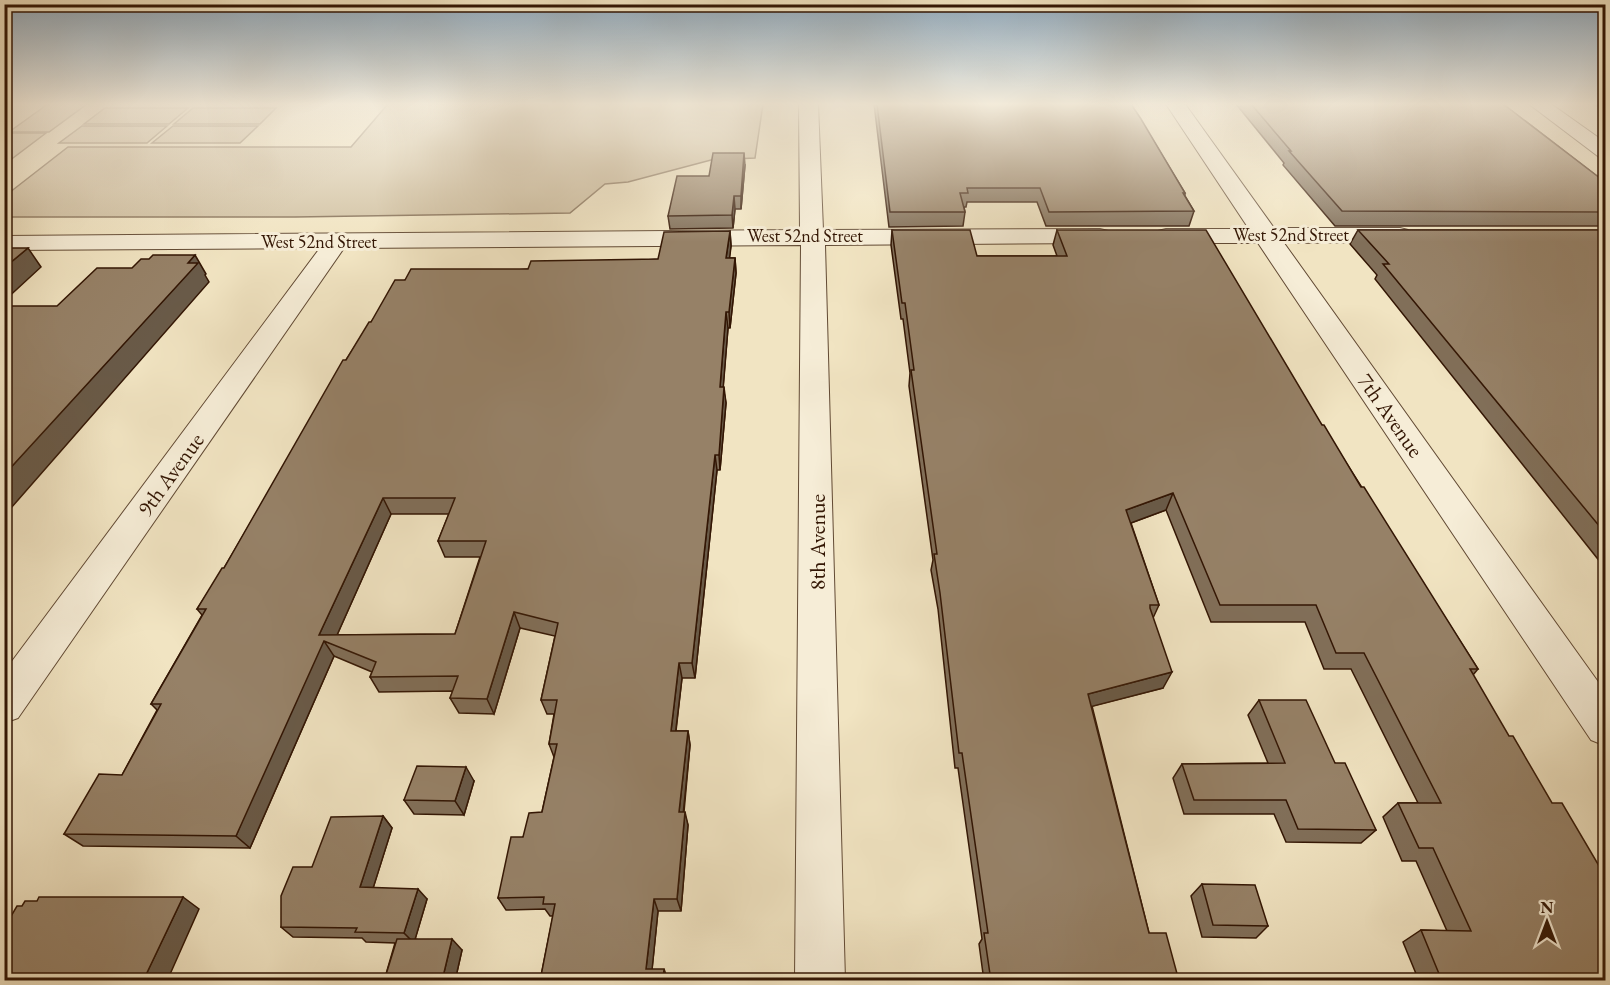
<svg xmlns="http://www.w3.org/2000/svg" width="1610" height="985" font-family="'EB Garamond',serif">
  <style>
    .green { fill: #d1c1a2; stroke: #826c53; stroke-width: 1.5 }
    .lines { fill: none; stroke-linecap: round; stroke-linejoin: round }
    .street-casing { stroke: #624a34; stroke-width: 2 }
    .street { fill: #f6edd7; fill-rule: evenodd }
    .wall { fill: #816f59; stroke: #331604; stroke-width: 1.5; fill-rule: evenodd }
    .shaded-wall { fill: #695a48; stroke: #331604; stroke-width: 1.5 }
    .building { fill: #968167; stroke: #331604; stroke-width: 1.5; fill-rule: evenodd }
    .labels { text-anchor: middle; stroke-width: 6; stroke-linejoin: round; paint-order: stroke }
    .far-street-label { font-size: 18px; fill: #331604; stroke: #f6edd7 }
    .street-label { font-size: 22px; fill: #331604; stroke: #f6edd7 }
  </style>
  <rect width="100%" height="100%" fill="#f1e4c2"/>
  <filter id="stains"><feTurbulence type="fractalNoise" baseFrequency=".00333" numOctaves="4"/><feColorMatrix values="0 0 0 0 .2 0 0 0 0 .09 0 0 0 0 .02 0 0 0 .5 -.17"/></filter>
  <radialGradient id="worn" r=".72"><stop offset=".6" stop-color="#630" stop-opacity="0"/><stop offset="1" stop-color="#630" stop-opacity=".3"/></radialGradient>
  <g class="green">
    <path d="M48,104h39l-38,28h-40z"/>
    <path d="M388,104h375l-8,54 -44,2 -83,22 -23,2 -35,29 -275,4h-290v-21l63,-49h283z"/>
    <path d="M105,108h83l-19,16h-85z"/>
    <path d="M193,108h83l-16,16h-86z"/>
    <path d="M82,126h85l-20,17h-88z"/>
    <path d="M173,126h85l-18,17h-88z"/>
    <path d="M6,133h40l-41,31z"/>
  </g>
  <g class="lines">
    <defs>
      <g id="street">
        <path d="M799,104h19l5,126 277,-1 8,2 4,5 -4,5 -8,2 -275,2 20,735h-50l6,-735 -457,3 -326,470 -14,5v-51l316,-424 -316,2v-14l796,-6z"/>
        <path d="M1166,104h19l89,124h126l8,2 4,5 -4,5 -8,2 -116,1 322,450v53l-15,-6 -333,-497h-92l-8,-2 -4,-5 4,-5 8,-2h83z"/>
        <path d="M1529,104h22l55,39v16l-7,-2z"/>
      </g>
    </defs>
    <use href="#street" class="street-casing"/>
    <use href="#street" class="street"/>
  </g>
  <g class="wall">
    <path d="M874,104h257l54,89v3l9,15 -5,15h-143l-9,-24h-70l-1,5h-2l1,5 -2,14 -74,1z"/>
    <path d="M1236,104h267l102,78v44h-270l-52,-61 1,-2z"/>
    <path d="M1594,104h11v8z"/>
    <path d="M745,165l-4,44h-6l-2,19 -63,1 -2,-13 41,-40z"/>
    <path d="M892,230l85,26h80l-4,-11 4,-15 265,195 156,244 -5,6 132,306h-186l-16,-39 18,-12 26,1 -31,-70h-14l-19,-44 15,-14h20l-67,-134h-27l-19,-47h-94l-45,-112 -35,13 28,82 -6,13 10,70 -71,18 57,227 30,48h-195l-5,-37 3,-5 -24,-171h-3l-17,-159 -7,-39 2,-10 -24,-174 1,-13 -7,-54h-2l-10,-74z"/>
    <path d="M1358,230h247v338l-230,-289 2,-4 -27,-31z"/>
    <path d="M730,231l1,15 -2,12h6l1,15 -6,55h-2l-5,59 3,16 -6,67h-3l-22,208h-13l-6,53h12l2,14 -6,67 4,13 -7,86h-23l-6,58 16,11v1h-128l13,-65h-3l-5,-7 -39,1 -8,-12 25,-61 19,-25 12,-55 -5,-13 5,-30h-7l-6,-14 14,-64 -35,-8 -26,86 -35,-1 -9,-15 3,-7 -74,1 -9,-15 2,-5 -38,-16 -84,192 -167,-2 -19,-12 58,-59 35,-65 -6,-6 51,-89 -5,-6 27,-41 122,-208 25,-38 34,-42 123,-11 130,-10zM391,514h58l-11,27 7,16h35l-25,77 -118,1z"/>
    <path d="M1259,700l76,63 41,67 -15,13 -75,-1 -12,-28h-90l-11,-36 9,-14 86,-1 -20,-48z"/>
    <path d="M474,781l-10,34 -50,-1 -10,-14z"/>
    <path d="M383,816l9,12 -19,60 54,11 -12,40 47,11 -7,31h-71l11,-38 -29,-1 -4,-4 -69,-1 -12,-10 31,-60z"/>
    <path d="M1202,884l66,42 -12,12 -54,-1 -11,-41z"/>
  </g>
  <g class="shaded-wall">
    <path d="M744,153l1,12 -4,44v-13z"/>
    <path d="M734,196l1,13 -2,19 -1,-13z"/>
    <path d="M730,231l1,15 -3,27 -2,-15z"/>
    <path d="M28,248l13,19 -37,34v-33z"/>
    <path d="M195,255l11,19 -1,1 4,7 -205,234v-41z"/>
    <path d="M735,258l1,15 -6,55 -1,-16z"/>
    <path d="M726,312l2,16 -6,75 -2,-16z"/>
    <path d="M724,387l2,16 -6,67 -1,-15z"/>
    <path d="M715,455l2,15 -22,208 -3,-15z"/>
    <path d="M1173,493l-7,17 -46,17 6,-17z"/>
    <path d="M383,498l8,16 -58,130 -9,-3 10,15 -84,192 -14,-12 83,-201z"/>
    <path d="M514,612l6,16 -26,86 -7,-15z"/>
    <path d="M679,663l3,15 -8,67 -3,-14z"/>
    <path d="M1172,672l-9,16 -81,21 6,-15z"/>
    <path d="M688,731l2,14 -8,80 -3,-13z"/>
    <path d="M466,767l8,14 -10,34 -9,-14z"/>
    <path d="M685,812l3,13 -7,86 -4,-12z"/>
    <path d="M383,816l9,12 -22,70 -10,-11z"/>
    <path d="M418,889l9,10 -13,44 -10,-10z"/>
    <path d="M183,897l16,12 -32,72h-24z"/>
    <path d="M654,899l4,12 -7,69 -5,-11z"/>
    <path d="M452,939l10,11 -7,31h-13z"/>
    <path d="M664,969l4,11v1h-5z"/>
  </g>
  <g class="building">
    <path d="M877,104h254l10,15 44,74h-2l11,18 -145,1 -9,-24h-73l1,5h-8l5,19h-75z"/>
    <path d="M1251,104h252l102,78v30l-263,-1 -53,-60h2z"/>
    <path d="M713,153h31l-3,43h-7l-2,19 -64,1 9,-40h32z"/>
    <path d="M892,230h78l7,26h90l-10,-26h149l116,195h2l37,62h3l114,182h-8l39,67h4l39,67h10l43,73v105h-163l-21,-51 50,1 -38,-83h-14l-21,-45h43l-77,-150h-28l-20,-48h-96l-47,-112 -47,17 33,95h-9v3l22,64 -84,22 61,239h17l13,48h-188l-7,-48h4l-26,-180h-3l-19,-160 -6,-39h3l-26,-184h3l-9,-67h-3z"/>
    <path d="M1358,230h247v303l-222,-269h6z"/>
    <path d="M730,231l-4,27h9l-6,54h-3l-6,75h4l-5,68h-4l-23,208h-13l-8,68h17l-9,81h6l-8,87h-23l-8,70h18l-1,12h-123l15,-77h-12l1,-7 -46,1 13,-61h12l6,-24 13,-1 15,-68h-8l8,-44h-16l17,-77 -44,-11 -27,87 -37,-1 8,-22 -88,1 6,-15 -52,-21 -88,195 -172,-2 35,-60 23,1 39,-71h-10l55,-95h-9l25,-41h2l119,-208h3l23,-38h2l24,-42h10l6,-11h117l3,-8 127,-2 6,-27zM383,498h72l-17,43h48l-31,93 -136,1z"/>
    <path d="M4,248h24l-24,20z"/>
    <path d="M153,255h42l-7,8h10l-194,212v-169h53l40,-38h35l9,-9h8z"/>
    <path d="M1259,700h47l29,63h10l31,67 -78,-1 -12,-29h-92l-12,-36 103,-1z"/>
    <path d="M417,766l49,1 -11,34 -51,-1z"/>
    <path d="M383,816l-23,71 58,2 -14,44 -49,-1 2,-4 -76,-1v-31l12,-29h19l19,-50z"/>
    <path d="M1202,884l53,1 13,41 -55,-1z"/>
    <path d="M39,897h144l-40,84h-139v-53l13,-22h5l3,-5h12z"/>
    <path d="M397,939h55l-10,42h-58z"/>
  </g>
  <linearGradient id="sky" x2="0" y2="1"><stop stop-color="#91abbf"/><stop offset="0.43" stop-color="#f9f3e4"/><stop offset="1" stop-color="#f9f3e4" stop-opacity="0"/></linearGradient>
  <rect width="1610" height="242" fill="url(#sky)"/>
  <g class="labels">
    <g class="far-street-label">
      <text x="1291" y="241">West 52nd Street</text>
      <text x="805" y="242">West 52nd Street</text>
      <text x="319" y="248">West 52nd Street</text>
    </g>
    <g class="street-label">
      <text transform="translate(1391 415) rotate(55)" y="8">7th Avenue</text>
      <text transform="translate(170 474) rotate(-54)" y="8">9th Avenue</text>
      <text transform="translate(817 542) rotate(-90)" y="8">8th Avenue</text>
    </g>
  </g>
  <rect width="1610" height="985" fill="none" stroke="#f1e4c2" stroke-width="24"/>
  <rect x="6" y="6" width="1598" height="973" fill="none" stroke="#331604" stroke-width="3"/>
  <rect x="12" y="12" width="1586" height="961" fill="none" stroke="#331604" stroke-width="1.5"/>
  <g transform="translate(1547 922)" stroke="#f6edd7" stroke-width="4.5" paint-order="stroke">
  <path d="M0-4.5L10 22L0 15L-10 22Z" fill="#331604"/>
  <text y="-9" font-size="16" font-weight="bold" text-anchor="middle" fill="#331604">N</text>
  </g>
  <rect width="100%" height="100%" filter="url(#stains)"/>
  <rect width="100%" height="100%" fill="url(#worn)"/>
</svg>
